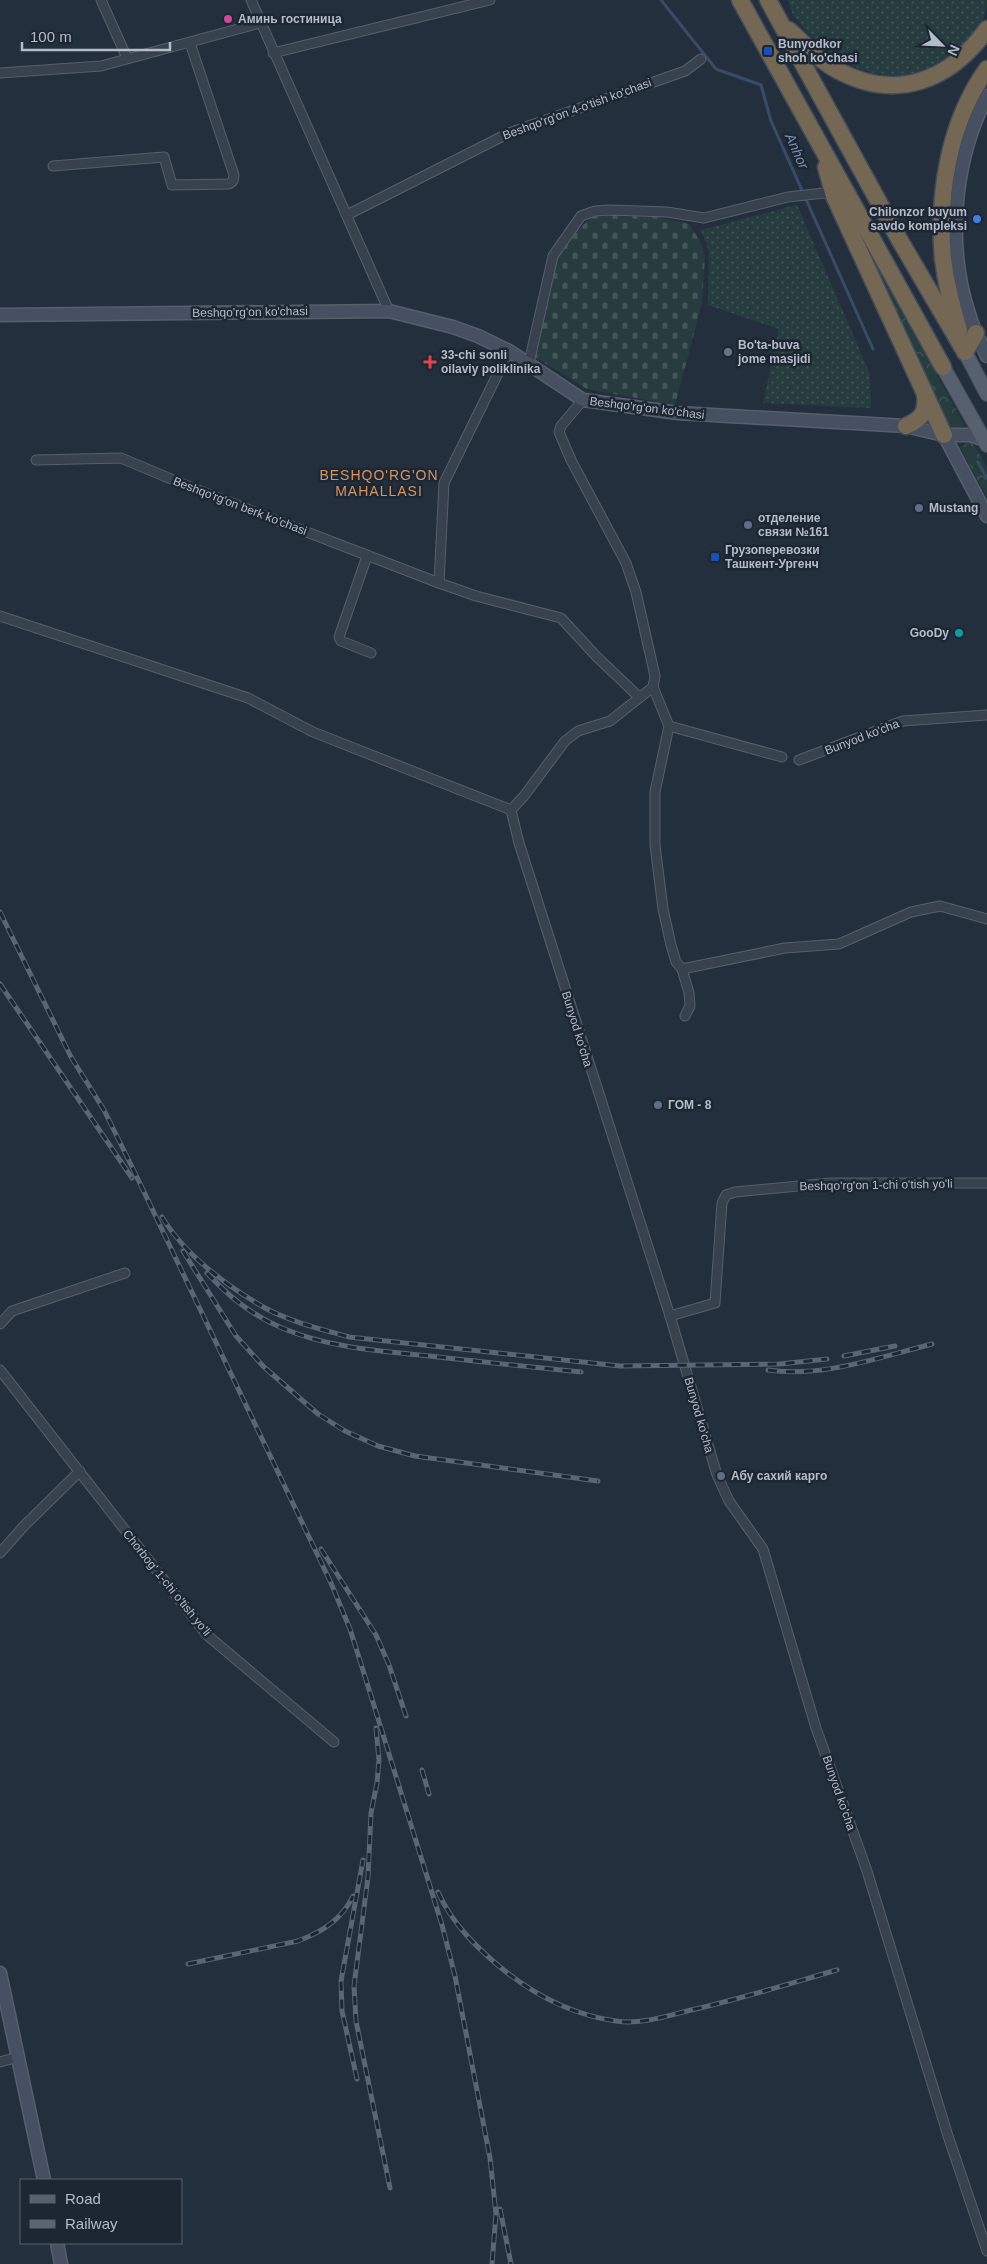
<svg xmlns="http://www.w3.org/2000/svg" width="987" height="2264" font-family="Arial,sans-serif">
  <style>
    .grass { fill: url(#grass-dots) }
    .forest { fill: url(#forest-crowns) }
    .cemetery { fill: url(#cemetery-stones) }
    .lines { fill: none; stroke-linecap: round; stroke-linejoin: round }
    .stream { stroke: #394c67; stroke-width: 3 }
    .street-casing { stroke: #565f6c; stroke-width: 11 }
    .secondary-casing { stroke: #565f6c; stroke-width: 15 }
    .primary-casing { stroke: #414a57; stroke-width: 16 }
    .highway-casing { stroke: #434c59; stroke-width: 19 }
    .street { stroke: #38414e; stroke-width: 9 }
    .secondary { stroke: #465061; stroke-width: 12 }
    .primary { stroke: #56606e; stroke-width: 14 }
    .highway { stroke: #746855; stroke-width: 16 }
    .rail-casing { stroke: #5a6575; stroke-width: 5 }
    .rail { stroke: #1d2633; stroke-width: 3; stroke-dasharray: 9; stroke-linecap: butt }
    .hotel-dot { fill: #d1479c; stroke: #1d2633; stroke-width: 2 }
    .transit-dot { fill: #1a4fb4; stroke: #1d2633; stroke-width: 2 }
    .shop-dot { fill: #3f7fe0; stroke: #1d2633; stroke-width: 2 }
    .worship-dot { fill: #6b7280; stroke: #1d2633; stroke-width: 2 }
    .health-dot { fill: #e0444e; stroke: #1d2633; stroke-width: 2 }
    .service-dot { fill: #5c6f8a; stroke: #1d2633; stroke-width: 2 }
    .culture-dot { fill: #0f9aa8; stroke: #1d2633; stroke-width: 2 }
    .labels { text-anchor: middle; stroke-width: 5; stroke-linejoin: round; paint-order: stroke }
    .poi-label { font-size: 12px; font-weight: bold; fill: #b4bcc9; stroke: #1d2633; text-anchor: start }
    .street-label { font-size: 12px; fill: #b4bcc9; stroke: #1d2633 }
    .water-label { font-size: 14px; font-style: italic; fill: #7c92b1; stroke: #1d2633 }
    .neighbourhood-label { font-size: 14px; letter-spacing: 1px; fill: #d59563; stroke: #1d2633 }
  </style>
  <defs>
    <pattern id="grass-dots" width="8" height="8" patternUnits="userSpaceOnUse" patternTransform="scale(1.25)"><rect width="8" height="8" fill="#263c3f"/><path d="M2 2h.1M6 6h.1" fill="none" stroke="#435659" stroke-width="1.8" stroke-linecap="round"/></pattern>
    <pattern id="forest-crowns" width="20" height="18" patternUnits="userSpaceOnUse" patternTransform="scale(1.25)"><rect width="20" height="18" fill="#263c3f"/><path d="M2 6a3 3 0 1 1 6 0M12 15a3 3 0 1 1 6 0" fill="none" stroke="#435659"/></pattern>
    <pattern id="cemetery-stones" width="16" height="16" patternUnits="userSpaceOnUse" patternTransform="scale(1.25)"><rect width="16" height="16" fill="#263c3f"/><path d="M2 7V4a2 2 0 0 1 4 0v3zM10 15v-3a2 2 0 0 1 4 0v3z" fill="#435659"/></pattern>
  </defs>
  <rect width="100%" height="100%" fill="#242f3e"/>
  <g class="grass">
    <path d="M788,0h199c0,17 -10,31 -22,43 -53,59 -134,30 -172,-29 -3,-4 -3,-9 -5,-14z"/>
    <path d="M797,205l73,169 1,34 -108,-5 16,-74 -71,-24 1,-54 -8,-21z"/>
  </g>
  <g class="forest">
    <path d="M872,258l93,168 -13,5 -82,-171z"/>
    <path d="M972,441l15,26v31l-27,-51z"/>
  </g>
  <path class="cemetery" d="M646,214l43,10 11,17 5,16 -3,46 -27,102 -88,-16 -52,-32 22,-100 9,-16 28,-26z"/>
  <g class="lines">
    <g class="stream">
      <path d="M661,0l55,69 45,16 10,36 102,228"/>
      <path d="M978,462l9,16"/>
    </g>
    <defs>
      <g id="street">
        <path d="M101,0l26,58"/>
        <path d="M251,0l138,311"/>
        <path d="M273,53l217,-53"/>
        <path d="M0,73l101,-7 159,-43"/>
        <path d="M53,166l111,-9 8,28 57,-1 4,-3 1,-6 -44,-132"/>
        <path d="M347,215l162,-82 176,-62 16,-12"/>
        <path d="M529,363l24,-107 28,-40 14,-5 15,-1 57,2 37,6 84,-21 36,-4 10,3"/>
        <path d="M583,400l-22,26 -2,6 12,28 55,103 10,29 19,84 -2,11 16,39 113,31"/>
        <path d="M36,460l85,-2 69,29 249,96 37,13 85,22 35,38 43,41"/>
        <path d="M367,556l-28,81 2,4 30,12"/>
        <path d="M439,583l5,-100 65,-132"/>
        <path d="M0,616l248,82 65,34 198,78"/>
        <path d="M653,687l-43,34 -32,10 -13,10 -41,55 -13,14 8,33 151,473 47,159 12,26 34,48 53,179 51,143 81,265 39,115"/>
        <path d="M669,726l-14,66v53l8,64 8,36 5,17 6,7 7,24 1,13 -5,10"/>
        <path d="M799,760l104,-39 84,-6"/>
        <path d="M682,969l103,-21 54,-4 72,-32 29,-6 47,13"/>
        <path d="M670,1316l45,-13 7,-100 4,-8 9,-3 95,-9h157"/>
        <path d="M0,1324l12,-13 113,-38"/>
        <path d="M0,1370l207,265 127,107"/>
        <path d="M0,1553l23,-26 57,-56"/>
        <path d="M0,2062l19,-5"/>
      </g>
      <g id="secondary">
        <path d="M987,96c-34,66 -41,151 -17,221 4,14 11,26 17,39"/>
        <path d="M0,315l389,-4 64,16 25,9 31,15 74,49 95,13 228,13 38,9h27l13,5"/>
        <path d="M944,435l43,81"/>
        <path d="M0,1973l44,207"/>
        <path d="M57,2243l4,21"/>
      </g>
      <g id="primary">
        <path d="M965,352l22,42"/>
        <path d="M943,367l44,78"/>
      </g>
      <g id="highway">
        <path d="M740,0l203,367"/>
        <path d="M768,0l131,239 66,113"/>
        <path d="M789,30c15,14 30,30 48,40 59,32 113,11 150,-41"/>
        <path d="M826,167l8,29 110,239"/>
        <path d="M959,330c-7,-23 -13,-47 -16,-71 -6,-64 6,-137 44,-190"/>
        <path d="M965,352l11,-19"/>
        <path d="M906,426c16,-7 21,-14 19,-32"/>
      </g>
    </defs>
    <use href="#street" class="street-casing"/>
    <use href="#secondary" class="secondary-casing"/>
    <use href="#primary" class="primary-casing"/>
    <use href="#highway" class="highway-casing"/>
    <use href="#street" class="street"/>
    <use href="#secondary" class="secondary"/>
    <use href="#primary" class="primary"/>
    <use href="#highway" class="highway"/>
    <defs>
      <g id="rail">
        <path d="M0,912l71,145 33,53 30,61 197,412 19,46 22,70 70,226 13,51 35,182 6,56 -4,50"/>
        <path d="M0,984l132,194"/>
        <path d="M162,1217c23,38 65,69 103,91 26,14 56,21 84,29l271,29 160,-2 47,-5"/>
        <path d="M183,1251l53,85 28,31 54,47 27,17 33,15 37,10 183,25"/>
        <path d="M207,1273c21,23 46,43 75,55 47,20 98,23 148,28 51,6 101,11 151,16"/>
        <path d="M844,1356l51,-10"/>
        <path d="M768,1370c54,8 112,-13 164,-26"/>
        <path d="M321,1549l55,86 13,30 17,51"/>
        <path d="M376,1728l3,32 -2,23 -6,30 -3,64 -14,109 2,35 34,167"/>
        <path d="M422,1770l7,24"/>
        <path d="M438,1892c14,31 37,54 62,75 34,28 72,48 116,54 24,4 51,-5 75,-11 49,-11 97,-26 146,-40"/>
        <path d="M188,1964l110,-23c23,-9 44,-21 55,-45"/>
        <path d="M357,2079l-15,-68 -1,-30 22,-121"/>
        <path d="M500,2209l11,55"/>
      </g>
    </defs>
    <use href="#rail" class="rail-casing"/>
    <use href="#rail" class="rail"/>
  </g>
  <circle class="hotel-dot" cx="228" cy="19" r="5"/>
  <g class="transit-dot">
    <rect x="763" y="46" width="10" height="10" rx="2.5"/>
    <rect x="710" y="552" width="10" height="10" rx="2.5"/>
  </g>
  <circle class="shop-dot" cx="977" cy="219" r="5"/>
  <circle class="worship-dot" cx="728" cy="352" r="5"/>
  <path class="health-dot" d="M427.5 354.5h5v5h5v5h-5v5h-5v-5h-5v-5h5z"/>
  <g class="service-dot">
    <circle cx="919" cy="508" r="5"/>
    <circle cx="748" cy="525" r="5"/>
    <circle cx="658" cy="1105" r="5"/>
    <circle cx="721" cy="1476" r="5"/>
  </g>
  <circle class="culture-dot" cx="959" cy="633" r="5"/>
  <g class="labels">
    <g class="poi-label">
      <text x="238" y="23">Аминь гостиница</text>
      <text x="778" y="48">Bunyodkor<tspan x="778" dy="14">shoh ko'chasi</tspan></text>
      <text x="967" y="216" text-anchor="end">Chilonzor buyum<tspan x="967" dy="14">savdo kompleksi</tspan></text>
      <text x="738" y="349">Bo'ta-buva<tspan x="738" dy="14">jome masjidi</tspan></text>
      <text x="441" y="359">33-chi sonli<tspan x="441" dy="14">oilaviy poliklinika</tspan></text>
      <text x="929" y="512">Mustang</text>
      <text x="758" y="522">отделение<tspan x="758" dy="14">связи №161</tspan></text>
      <text x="725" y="554">Грузоперевозки<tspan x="725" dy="14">Ташкент-Ургенч</tspan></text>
      <text x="949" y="637" text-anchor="end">GooDy</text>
      <text x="668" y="1109">ГОМ - 8</text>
      <text x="731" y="1480">Абу сахий карго</text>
    </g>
    <g class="street-label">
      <text transform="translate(577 109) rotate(-20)" y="4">Beshqo'rg'on 4-o'tish ko'chasi</text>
      <text transform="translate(250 312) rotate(-1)" y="4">Beshqo'rg'on ko'chasi</text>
      <text transform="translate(647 408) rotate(7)" y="4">Beshqo'rg'on ko'chasi</text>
      <text transform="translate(240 506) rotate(21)" y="4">Beshqo'rg'on berk ko'chasi</text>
      <text transform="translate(862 737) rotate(-21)" y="4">Bunyod ko'cha</text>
      <text transform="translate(577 1029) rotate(73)" y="4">Bunyod ko'cha</text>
      <text transform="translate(876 1185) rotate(-1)" y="4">Beshqo'rg'on 1-chi o'tish yo'li</text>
      <text transform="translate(699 1415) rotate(74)" y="4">Bunyod ko'cha</text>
      <text transform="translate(167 1583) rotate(51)" y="4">Chorbog' 1-chi o'tish yo'li</text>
      <text transform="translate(839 1793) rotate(71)" y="4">Bunyod ko'cha</text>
    </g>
    <g class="water-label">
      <text transform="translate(797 151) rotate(66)" y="5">Anhor</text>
    </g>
    <g class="neighbourhood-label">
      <text x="379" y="480">BESHQO'RG'ON<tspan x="379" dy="16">MAHALLASI</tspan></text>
    </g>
  </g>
  <rect x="20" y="2179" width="162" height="65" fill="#1d2633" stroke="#59626f"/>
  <rect x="30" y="2195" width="25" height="8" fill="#56606e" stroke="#59626f"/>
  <text x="65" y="2204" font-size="15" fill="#b4bcc9">Road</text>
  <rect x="30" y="2220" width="25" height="8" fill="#5a6575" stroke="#59626f"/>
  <text x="65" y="2229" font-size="15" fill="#b4bcc9">Railway</text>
  <g transform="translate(942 45) rotate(114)" stroke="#1d2633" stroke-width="4" paint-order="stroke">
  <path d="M0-4L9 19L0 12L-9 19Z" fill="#b4bcc9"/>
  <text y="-8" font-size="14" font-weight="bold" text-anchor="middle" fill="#b4bcc9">N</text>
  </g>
  <path d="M22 42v8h148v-8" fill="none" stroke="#b4bcc9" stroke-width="2.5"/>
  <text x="30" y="42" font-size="15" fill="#b4bcc9" stroke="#1d2633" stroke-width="4" paint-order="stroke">100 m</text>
</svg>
